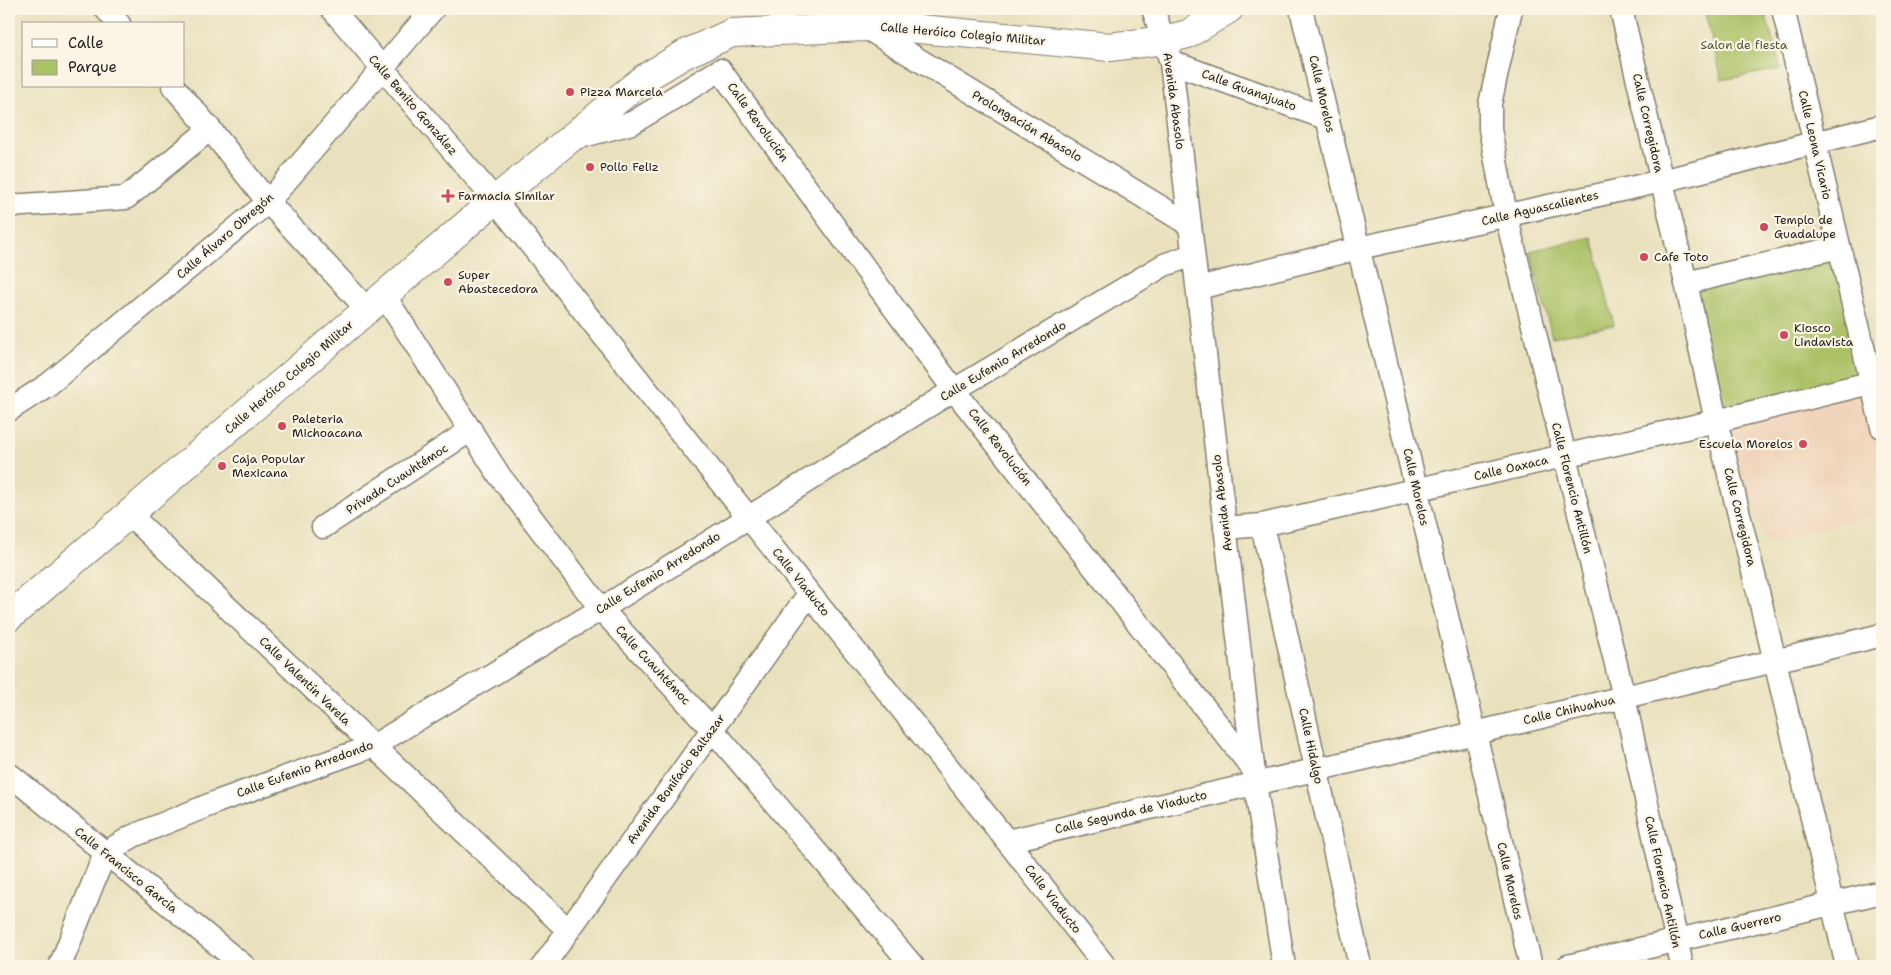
<svg xmlns="http://www.w3.org/2000/svg" width="1891" height="975" font-family="'Shantell Sans',sans-serif">
  <style>
    .built { fill: #f0d5bc }
    .green { fill: #abc166; stroke: #646e41 }
    .lines { fill: none; stroke-linecap: round; stroke-linejoin: round }
    .minor-casing { stroke: #827e6d; stroke-width: 25 }
    .major-casing { stroke: #827e6d; stroke-width: 30 }
    .minor { stroke: #fff; stroke-width: 22 }
    .major { stroke: #fff; stroke-width: 28 }
    .poi-dot { fill: #d1495b; stroke: #fcf5e5; stroke-width: 2 }
    .labels { text-anchor: middle; stroke-width: 4.5; stroke-linejoin: round; paint-order: stroke }
    .street-label { font-size: 12px; fill: #1c1c1c; stroke: #fcf5e5 }
    .park-label { font-size: 12px; fill: #4e5636; stroke: #fcf5e5 }
    .poi-label { font-size: 12px; fill: #1c1c1c; stroke: #fcf5e5; text-anchor: start }
  </style>
  <rect width="100%" height="100%" fill="#fcf5e5"/>
  <filter id="ink" filterUnits="userSpaceOnUse"><feTurbulence type="fractalNoise" baseFrequency=".02" numOctaves="2"/><feDisplacementMap in="SourceGraphic" scale="10" xChannelSelector="R" yChannelSelector="G"/><feConvolveMatrix kernelMatrix="1 2 1 2 8 2 1 2 1" color-interpolation-filters="sRGB"/></filter>
  <filter id="wash" filterUnits="userSpaceOnUse"><feTurbulence type="fractalNoise" baseFrequency=".0096" numOctaves="4" result="noise"/><feDisplacementMap in="SourceGraphic" scale="20" xChannelSelector="R" yChannelSelector="G"/><feGaussianBlur stdDeviation="1.12" result="paint"/><feColorMatrix in="noise" values="0 0 0 0 0 0 0 0 0 0 0 0 0 0 0 0 0 1.4 0 .05"/><feComposite in="paint" operator="in"/></filter>
  <g filter="url(#wash)">
    <rect width="100%" height="100%" fill="#e9e1be"/>
    <path class="built" d="M1870,380l12,90v44l-117,27 -47,-124z"/>
    <g class="green">
      <path d="M1735,9h29l17,60 -59,11 -17,-67z"/>
      <path d="M1592,237l22,88 -62,12 -22,-86z"/>
      <path d="M1839,247l31,133 -152,37 -32,-134z"/>
    </g>
  </g>
  <g filter="url(#ink)">
    <g class="lines">
      <defs>
        <g id="minor">
          <path d="M106,9l13,15"/>
          <path d="M332,9l163,191 512,641 98,125"/>
          <path d="M1153,9l18,53 84,721 29,183"/>
          <path d="M1301,9l230,957"/>
          <path d="M1511,9l-21,95v25l16,86 118,482 58,269"/>
          <path d="M1621,9l65,274 30,138 59,240 72,305"/>
          <path d="M1783,9l99,418"/>
          <path d="M865,27l325,198"/>
          <path d="M1171,62l157,57"/>
          <path d="M173,86l37,43 58,73 99,107"/>
          <path d="M572,139l60,-16 88,-53 234,320 299,379"/>
          <path d="M9,206l117,-8 84,-69"/>
          <path d="M1686,283l153,-36"/>
          <path d="M1198,288l161,-40 303,-67 220,-55"/>
          <path d="M384,295l115,180 102,134 111,120 201,237"/>
          <path d="M9,410l40,-26 219,-182 165,-193"/>
          <path d="M129,514l439,416"/>
          <path d="M1262,525l98,441"/>
          <path d="M323,527l148,-97"/>
          <path d="M1225,528l37,-3 454,-104 166,-41"/>
          <path d="M9,774l235,192"/>
          <path d="M1007,841l468,-108 407,-98"/>
          <path d="M60,966l45,-113 28,-17 86,-35 154,-55 228,-137 353,-219 210,-125 29,-10"/>
          <path d="M543,966l266,-372"/>
          <path d="M1568,966l314,-74"/>
        </g>
        <path id="major" d="M9,617l486,-417 148,-121 42,-25 47,-21 156,-7 222,21 54,-7 24,-6 41,-25"/>
      </defs>
      <use href="#minor" class="minor-casing"/>
      <use href="#major" class="major-casing"/>
      <use href="#minor" class="minor"/>
      <use href="#major" class="major"/>
    </g>
  </g>
  <g class="poi-dot">
    <circle cx="570" cy="92" r="5"/>
    <circle cx="590" cy="167" r="5"/>
    <path d="M445.5 188.5h5v5h5v5h-5v5h-5v-5h-5v-5h5z"/>
    <circle cx="1764" cy="227" r="5"/>
    <circle cx="1644" cy="257" r="5"/>
    <circle cx="448" cy="282" r="5"/>
    <circle cx="1784" cy="335" r="5"/>
    <circle cx="282" cy="426" r="5"/>
    <circle cx="1803" cy="444" r="5"/>
    <circle cx="222" cy="466" r="5"/>
  </g>
  <g class="labels">
    <g class="street-label">
      <text transform="translate(963 34) rotate(5)" y="4">Calle Heróico Colegio Militar</text>
      <text transform="translate(1249 90) rotate(20)" y="4">Calle Guanajuato</text>
      <text transform="translate(1322 94) rotate(77)" y="4">Calle Morelos</text>
      <text transform="translate(1174 101) rotate(82)" y="4">Avenida Abasolo</text>
      <text transform="translate(413 105) rotate(49)" y="4">Calle Benito González</text>
      <text transform="translate(758 122) rotate(54)" y="4">Calle Revolución</text>
      <text transform="translate(1648 123) rotate(77)" y="4">Calle Corregidora</text>
      <text transform="translate(1027 126) rotate(31)" y="4">Prolongación Abasolo</text>
      <text transform="translate(1815 145) rotate(77)" y="4">Calle Leona Vicario</text>
      <text transform="translate(1540 208) rotate(-13)" y="4">Calle Aguascalientes</text>
      <text transform="translate(225 236) rotate(-41)" y="4">Calle Álvaro Obregón</text>
      <text transform="translate(1003 361) rotate(-31)" y="4">Calle Eufemio Arredondo</text>
      <text transform="translate(289 377) rotate(-41)" y="4">Calle Heróico Colegio Militar</text>
      <text transform="translate(1000 447) rotate(52)" y="4">Calle Revolución</text>
      <text transform="translate(1511 468) rotate(-13)" y="4">Calle Oaxaca</text>
      <text transform="translate(397 479) rotate(-33)" y="4">Privada Cuauhtémoc</text>
      <text transform="translate(1416 487) rotate(77)" y="4">Calle Morelos</text>
      <text transform="translate(1572 488) rotate(76)" y="4">Calle Florencio Antillón</text>
      <text transform="translate(1222 503) rotate(-97)" y="4">Avenida Abasolo</text>
      <text transform="translate(1740 517) rotate(76)" y="4">Calle Corregidora</text>
      <text transform="translate(658 573) rotate(-32)" y="4">Calle Eufemio Arredondo</text>
      <text transform="translate(801 582) rotate(51)" y="4">Calle Viaducto</text>
      <text transform="translate(653 665) rotate(47)" y="4">Calle Cuauhtémoc</text>
      <text transform="translate(305 681) rotate(44)" y="4">Calle Valentín Varela</text>
      <text transform="translate(1569 710) rotate(-13)" y="4">Calle Chihuahua</text>
      <text transform="translate(1311 746) rotate(78)" y="4">Calle Hidalgo</text>
      <text transform="translate(305 769) rotate(-20)" y="4">Calle Eufemio Arredondo</text>
      <text transform="translate(676 779) rotate(-54)" y="4">Avenida Bonifacio Baltazar</text>
      <text transform="translate(1131 812) rotate(-13)" y="4">Calle Segunda de Viaducto</text>
      <text transform="translate(126 870) rotate(39)" y="4">Calle Francisco García</text>
      <text transform="translate(1510 881) rotate(77)" y="4">Calle Morelos</text>
      <text transform="translate(1663 882) rotate(78)" y="4">Calle Florencio Antillón</text>
      <text transform="translate(1053 899) rotate(52)" y="4">Calle Viaducto</text>
      <text transform="translate(1740 926) rotate(-13)" y="4">Calle Guerrero</text>
    </g>
    <g class="park-label">
      <text x="1744" y="49">Salon de fiesta</text>
    </g>
    <g class="poi-label">
      <text x="580" y="96">Pizza Marcela</text>
      <text x="600" y="171">Pollo Feliz</text>
      <text x="458" y="200">Farmacia Similar</text>
      <text x="1774" y="224">Templo de<tspan x="1774" dy="14">Guadalupe</tspan></text>
      <text x="1654" y="261">Cafe Toto</text>
      <text x="458" y="279">Super<tspan x="458" dy="14">Abastecedora</tspan></text>
      <text x="1794" y="332">Kiosco<tspan x="1794" dy="14">Lindavista</tspan></text>
      <text x="292" y="423">Paleteria<tspan x="292" dy="14">Michoacana</tspan></text>
      <text x="1793" y="448" text-anchor="end">Escuela Morelos</text>
      <text x="232" y="463">Caja Popular<tspan x="232" dy="14">Mexicana</tspan></text>
    </g>
  </g>
  <rect width="1891" height="975" fill="none" stroke="#fcf5e5" stroke-width="30"/>
  <rect x="22" y="22" width="162" height="65" fill="#fcf5e5" stroke="#a29e95"/>
  <rect x="32" y="39" width="25" height="8" fill="#ffffff" stroke="#a29e95"/>
  <text x="68" y="48" font-size="15" fill="#1c1c1c">Calle</text>
  <rect x="32" y="60" width="25" height="15" fill="#abc166" stroke="#a29e95"/>
  <text x="68" y="72" font-size="15" fill="#1c1c1c">Parque</text>
</svg>
